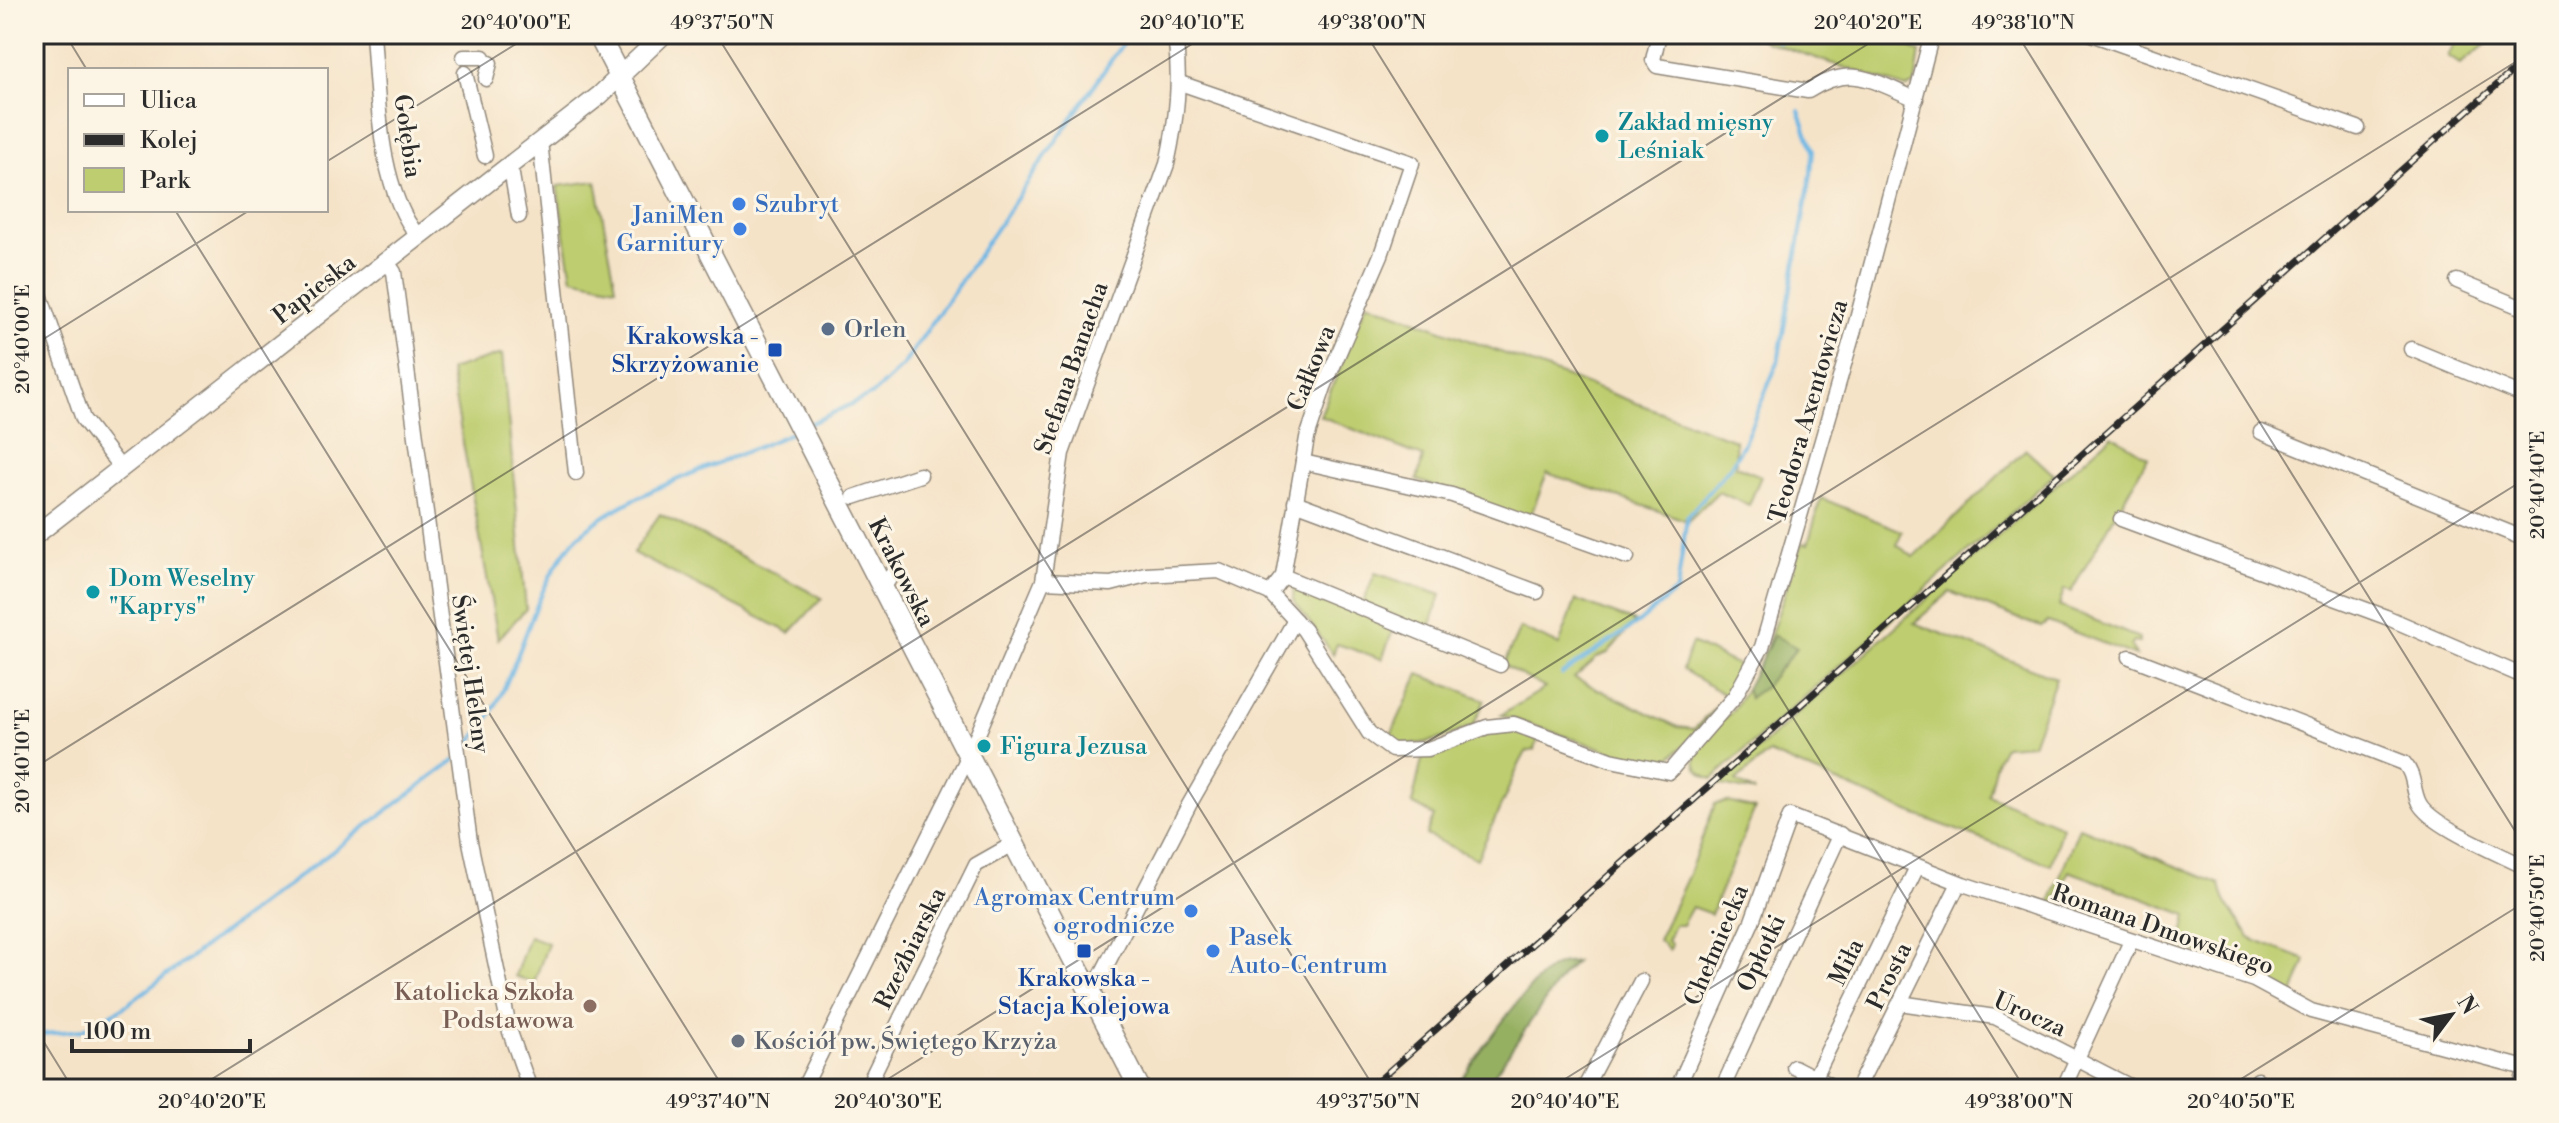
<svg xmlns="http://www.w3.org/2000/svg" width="2559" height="1123" font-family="'Libre Bodoni',serif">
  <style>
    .green { fill: #becd6f; stroke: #747c4d; stroke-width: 2 }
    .forest { fill: #96b062; stroke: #606e46; stroke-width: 2 }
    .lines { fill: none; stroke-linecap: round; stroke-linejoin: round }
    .stream { stroke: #6cb6e4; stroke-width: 4 }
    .minor-casing { stroke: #90877a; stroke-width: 17 }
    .tertiary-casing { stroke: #90877a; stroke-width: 21 }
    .secondary-casing { stroke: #90877a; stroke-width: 23 }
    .minor { stroke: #fff; stroke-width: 14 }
    .tertiary { stroke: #fff; stroke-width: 18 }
    .secondary { stroke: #fff; stroke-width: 20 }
    .rail-casing { stroke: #2b2b2b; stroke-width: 7 }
    .rail { stroke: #fcf5e5; stroke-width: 4; stroke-dasharray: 12; stroke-linecap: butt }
    .ticks { fill: none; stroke: #2b2b2b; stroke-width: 2; stroke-opacity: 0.45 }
    .culture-dot { fill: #0f9aa8; stroke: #fcf5e5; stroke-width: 3 }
    .shop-dot { fill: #3f7fe0; stroke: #fcf5e5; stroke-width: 3 }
    .service-dot { fill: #5c6f8a; stroke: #fcf5e5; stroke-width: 3 }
    .transit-dot { fill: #1a4fb4; stroke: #fcf5e5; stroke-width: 3 }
    .education-dot { fill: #8d6e63; stroke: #fcf5e5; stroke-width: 3 }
    .worship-dot { fill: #6b7280; stroke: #fcf5e5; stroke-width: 3 }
    .labels { text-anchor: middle; stroke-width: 6; stroke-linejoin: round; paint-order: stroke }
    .culture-label { font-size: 24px; fill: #0d838f; stroke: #fcf5e5; text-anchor: start }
    .street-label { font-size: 24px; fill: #2b2b2b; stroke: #fcf5e5 }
    .shop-label { font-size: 24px; fill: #366cbe; stroke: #fcf5e5; text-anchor: start }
    .service-label { font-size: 24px; fill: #4e5e75; stroke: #fcf5e5; text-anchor: start }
    .transit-label { font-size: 24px; fill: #164399; stroke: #fcf5e5; text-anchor: end }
    .education-label { font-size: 24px; fill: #785e54; stroke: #fcf5e5; text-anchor: end }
    .worship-label { font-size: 24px; fill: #5b616d; stroke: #fcf5e5; text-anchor: start }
    .neatline { fill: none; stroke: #2b2b2b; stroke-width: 3 }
    .ticks-label { font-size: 20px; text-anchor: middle; fill: #2b2b2b }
  </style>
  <rect width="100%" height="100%" fill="#fcf5e5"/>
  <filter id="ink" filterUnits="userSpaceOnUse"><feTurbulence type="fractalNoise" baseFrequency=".0125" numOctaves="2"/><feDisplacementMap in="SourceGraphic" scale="16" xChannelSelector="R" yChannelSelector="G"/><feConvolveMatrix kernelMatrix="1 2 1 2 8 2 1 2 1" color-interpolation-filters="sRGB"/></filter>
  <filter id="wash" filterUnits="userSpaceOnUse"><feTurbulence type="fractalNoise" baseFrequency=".006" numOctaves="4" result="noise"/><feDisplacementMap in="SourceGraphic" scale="32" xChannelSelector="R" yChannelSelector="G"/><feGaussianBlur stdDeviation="1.8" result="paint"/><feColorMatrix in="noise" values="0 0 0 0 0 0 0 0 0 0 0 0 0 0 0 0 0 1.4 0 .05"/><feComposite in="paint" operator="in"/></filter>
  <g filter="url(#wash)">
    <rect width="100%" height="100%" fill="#f5e3c8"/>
    <g class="green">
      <path d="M1757,34h119l44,18 -5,32 -9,4 -141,-47z"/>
      <path d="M2459,34h41l-40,30 -12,-8z"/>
      <path d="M596,181l20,106 -44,-9 -15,-92z"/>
      <path d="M1367,302l368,138 1,26 25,10 -12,29 -31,-13 -30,29 -141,-48 -18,47 -112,-40 6,-23 -103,-41z"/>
      <path d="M502,354l24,255 -28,30 -48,-269z"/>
      <path d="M2112,435l36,22 -77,135 -7,-3 -5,17 80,32v5l-5,-1 -3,4 5,10 -88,-34 -7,5 -91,-35 -36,31 142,55 -24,66 -28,2 -7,13 -9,36 74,31 -11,39 -140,-52 -142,-60 -33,28 19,11 -37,-8z"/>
      <path d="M2026,449l28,26 -342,304c-41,-16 5,-51 20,-68 5,-7 10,-15 14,-22l3,9 18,-43 -3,-1 38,-111 6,1 13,-46 81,33 -5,14 17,12z"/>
      <path d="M660,514l162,84 -32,35 -157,-80z"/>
      <path d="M1375,573l66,22 -12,35 -66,-27z"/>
      <path d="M1294,586l101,39 -13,34 -45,-15 -4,10 -40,-54z"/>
      <path d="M1576,600l59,22 -27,31 -10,4 -24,21 104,49 16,2 28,-28 -39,46 -17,13 -16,1 -28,-6 -121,-40 44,-27 -42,-23 17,-37 39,17z"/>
      <path d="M1692,643l54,26 -18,28 -46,-28z"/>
      <path d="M1419,674l66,26 -12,26c-30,12 -53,24 -85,15z"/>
      <path d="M1499,728l40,6 -4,16 -9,2 -6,11 -43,96 -51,-24 8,-19 -22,-12 11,-49z"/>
      <path d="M1728,802l27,7 -44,105 -19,-7 -10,18h-8l-7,16 4,3 -2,6 -11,-10 30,-64 27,-72z"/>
      <path d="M2079,827l141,57c4,26 19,31 29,54l57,22 -13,35 -41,-22 -71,-26 6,-32 -118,-44 -16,35 -3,-4z"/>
      <path d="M529,936l19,7 -14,40 -19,-7z"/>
    </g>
    <g class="forest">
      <path d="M1774,635l23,13 -33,39 -15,11 -3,-9z"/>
      <path d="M1575,962l-13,14 -78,113h-29c18,-26 76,-114 102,-124 5,-2 13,-2 18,-3z"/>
    </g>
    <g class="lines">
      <g class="stream">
        <path d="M1773,34l5,7"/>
        <path d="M807,425l66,-31 29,-27 227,-333"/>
        <path d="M1562,674l77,-52 38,-32 10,-73 43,-50 13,-22 35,-83 33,-188 2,-24 -14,-39"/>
        <path d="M464,750c58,-62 60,-151 109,-208 41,-47 162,-82 222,-111"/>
        <path d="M34,1035l48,-5 39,-21 334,-249"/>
      </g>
    </g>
  </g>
  <g filter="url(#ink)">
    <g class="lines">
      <defs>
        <g id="minor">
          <path d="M373,34c5,61 5,156 46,203"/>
          <path d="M1659,34l-6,26 4,6 151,25c44,-28 64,-10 108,8"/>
          <path d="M2091,34l267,94"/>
          <path d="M464,57h19"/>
          <path d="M465,73l20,83"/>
          <path d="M486,79l4,-16"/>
          <path d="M1180,83l232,80 -31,92 -57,132 -17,51 -24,138 -13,17"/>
          <path d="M540,141l36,332"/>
          <path d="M512,175l7,41"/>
          <path d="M387,262l7,10 76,570 40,190 20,57"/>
          <path d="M34,277l49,142 38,49"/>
          <path d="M2457,281l68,28"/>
          <path d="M2411,349l114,47"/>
          <path d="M2261,432l264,107"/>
          <path d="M1303,462l149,33 175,62"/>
          <path d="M854,497l66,-22"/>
          <path d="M1295,502l242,90"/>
          <path d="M2121,519l265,98 139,60"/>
          <path d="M1283,576l217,89"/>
          <path d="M1043,581l68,3 35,-9 73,-4 51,22 34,37 65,103 23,17 36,-1 59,-22 27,-3 97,36 58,12 66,-76 27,-49 94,-324 76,-289"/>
          <path d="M887,582l8,-12"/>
          <path d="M2130,657l274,106c11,12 8,26 15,40 12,23 81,51 106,64"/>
          <path d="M1091,995l98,-190 106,-185"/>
          <path d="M1900,1003l95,14 140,72"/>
          <path d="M1794,1067l43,22"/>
          <path d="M1815,1077l102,-210"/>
          <path d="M803,1089l165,-332 75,-176 19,-128 105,-289c10,-46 14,-84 8,-130"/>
          <path d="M866,1089l110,-224 37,-21"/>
          <path d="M1584,1089l57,-108"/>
          <path d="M1677,1089l74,-165 39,-108 173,68 291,96 57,31 214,57"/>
          <path d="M1722,1089l118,-255"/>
          <path d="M1857,1089l102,-206"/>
          <path d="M2063,1089l68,-148"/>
          <path d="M2254,1089l4,-9"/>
          <path d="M2520,1089l5,-18"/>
        </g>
        <path id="tertiary" d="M34,536l566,-441 64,-61"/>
        <path id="secondary" d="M598,34l542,1055"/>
      </defs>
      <use href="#minor" class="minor-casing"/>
      <use href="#tertiary" class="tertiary-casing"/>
      <use href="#secondary" class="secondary-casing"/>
      <use href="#minor" class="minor"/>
      <use href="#tertiary" class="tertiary"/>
      <use href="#secondary" class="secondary"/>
      <defs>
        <path id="rail" d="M1369,1089l1156,-1029"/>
      </defs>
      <use href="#rail" class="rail-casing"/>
      <use href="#rail" class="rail"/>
    </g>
  </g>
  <path class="ticks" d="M65,34l22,36M716,34l659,1055M1366,34l659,1055M2017,34l508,813M326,162l206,-128M175,210l549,879M34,345l216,-135M34,768l1174,-734M34,1026l39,63M196,1089l1688,-1055M872,1089l1653,-1033M1549,1089l976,-610M2225,1089l300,-187"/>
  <g class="culture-dot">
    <circle cx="1602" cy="136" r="8"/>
    <circle cx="93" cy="592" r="8"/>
    <circle cx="984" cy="746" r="8"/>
  </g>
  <g class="shop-dot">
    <circle cx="739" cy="204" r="8"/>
    <circle cx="740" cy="229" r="8"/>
    <circle cx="1191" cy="911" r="8"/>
    <circle cx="1213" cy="951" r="8"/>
  </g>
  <circle class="service-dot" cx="828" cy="329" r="8"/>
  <g class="transit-dot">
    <rect x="767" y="342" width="16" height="16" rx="4"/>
    <rect x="1076" y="943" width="16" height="16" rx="4"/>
  </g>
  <circle class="education-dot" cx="590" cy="1006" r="8"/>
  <circle class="worship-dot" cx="738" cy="1041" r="8"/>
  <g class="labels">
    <g class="culture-label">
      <text x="1618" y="130">Zakład mięsny<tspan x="1618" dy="28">Leśniak</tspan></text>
      <text x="109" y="586">Dom Weselny<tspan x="109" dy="28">"Kaprys"</tspan></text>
      <text x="1000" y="754">Figura Jezusa</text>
    </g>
    <g class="street-label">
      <text transform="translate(408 136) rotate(82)" y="8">Gołębia</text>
      <text transform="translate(314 289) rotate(-38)" y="8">Papieska</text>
      <text transform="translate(1071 368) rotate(-71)" y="8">Stefana Banacha</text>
      <text transform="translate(1311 368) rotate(-68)" y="8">Całkowa</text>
      <text transform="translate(1808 411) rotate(-74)" y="8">Teodora Axentowicza</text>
      <text transform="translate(902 572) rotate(63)" y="8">Krakowska</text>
      <text transform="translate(471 674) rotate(82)" y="8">Świętej Heleny</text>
      <text transform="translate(2163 929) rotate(19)" y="8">Romana Dmowskiego</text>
      <text transform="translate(1716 945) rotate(-67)" y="8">Chełmiecka</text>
      <text transform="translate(910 948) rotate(-64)" y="8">Rzeźbiarska</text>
      <text transform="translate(1761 953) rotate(-65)" y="8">Opłotki</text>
      <text transform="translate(1846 962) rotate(-64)" y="8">Miła</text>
      <text transform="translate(1889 976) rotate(-64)" y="8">Prosta</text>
      <text transform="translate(2030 1014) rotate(24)" y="8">Urocza</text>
    </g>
    <g class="shop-label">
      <text x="755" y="212">Szubryt</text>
      <text x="724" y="223" text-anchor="end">JaniMen<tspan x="724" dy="28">Garnitury</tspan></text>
      <text x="1175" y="905" text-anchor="end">Agromax Centrum<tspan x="1175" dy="28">ogrodnicze</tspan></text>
      <text x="1229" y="945">Pasek<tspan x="1229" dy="28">Auto-Centrum</tspan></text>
    </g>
    <g class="service-label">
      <text x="844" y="337">Orlen</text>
    </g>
    <g class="transit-label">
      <text x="759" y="344">Krakowska -<tspan x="759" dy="28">Skrzyżowanie</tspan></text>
      <text x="1084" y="986" text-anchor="middle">Krakowska -<tspan x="1084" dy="28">Stacja Kolejowa</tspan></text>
    </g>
    <g class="education-label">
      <text x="574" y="1000">Katolicka Szkoła<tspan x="574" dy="28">Podstawowa</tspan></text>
    </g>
    <g class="worship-label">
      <text x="754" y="1049">Kościół pw. Świętego Krzyża</text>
    </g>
  </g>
  <rect width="2559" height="1123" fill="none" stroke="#fcf5e5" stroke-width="88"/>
  <rect x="68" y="68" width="260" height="144" fill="#fcf5e5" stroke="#a8a49b" stroke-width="2"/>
  <rect x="84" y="94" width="40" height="12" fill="#ffffff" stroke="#a8a49b" stroke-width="2"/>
  <text x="140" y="108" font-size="24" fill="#2b2b2b">Ulica</text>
  <rect x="84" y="134" width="40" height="12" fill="#2b2b2b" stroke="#a8a49b" stroke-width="2"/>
  <text x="140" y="148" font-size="24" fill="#2b2b2b">Kolej</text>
  <rect x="84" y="168" width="40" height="24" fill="#becd6f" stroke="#a8a49b" stroke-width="2"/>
  <text x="140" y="188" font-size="24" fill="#2b2b2b">Park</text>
  <g transform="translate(2451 1015) rotate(58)" stroke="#fcf5e5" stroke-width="6" paint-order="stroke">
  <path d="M0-6L14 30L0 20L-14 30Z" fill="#2b2b2b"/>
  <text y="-12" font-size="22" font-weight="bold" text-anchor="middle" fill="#2b2b2b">N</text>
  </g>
  <path d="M72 1039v12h178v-12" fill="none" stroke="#2b2b2b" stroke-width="4"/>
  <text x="84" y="1039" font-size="24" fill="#2b2b2b" stroke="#fcf5e5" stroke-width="6" paint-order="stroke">100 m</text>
  <rect x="44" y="44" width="2471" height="1035" class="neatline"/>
  <g class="ticks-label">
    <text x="516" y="29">20°40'00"E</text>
    <text x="722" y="29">49°37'50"N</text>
    <text x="1192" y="29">20°40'10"E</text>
    <text x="1372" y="29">49°38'00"N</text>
    <text x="1868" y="29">20°40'20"E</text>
    <text x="2023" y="29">49°38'10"N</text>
    <text transform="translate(22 339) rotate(-90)" y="7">20°40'00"E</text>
    <text transform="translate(2537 485) rotate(-90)" y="7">20°40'40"E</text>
    <text transform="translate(22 761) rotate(-90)" y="7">20°40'10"E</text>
    <text transform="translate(2537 908) rotate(-90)" y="7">20°40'50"E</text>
    <text x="212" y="1108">20°40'20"E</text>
    <text x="718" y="1108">49°37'40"N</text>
    <text x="888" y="1108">20°40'30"E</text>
    <text x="1368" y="1108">49°37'50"N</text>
    <text x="1565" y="1108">20°40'40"E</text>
    <text x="2019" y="1108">49°38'00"N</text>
    <text x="2241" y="1108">20°40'50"E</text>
  </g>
</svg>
